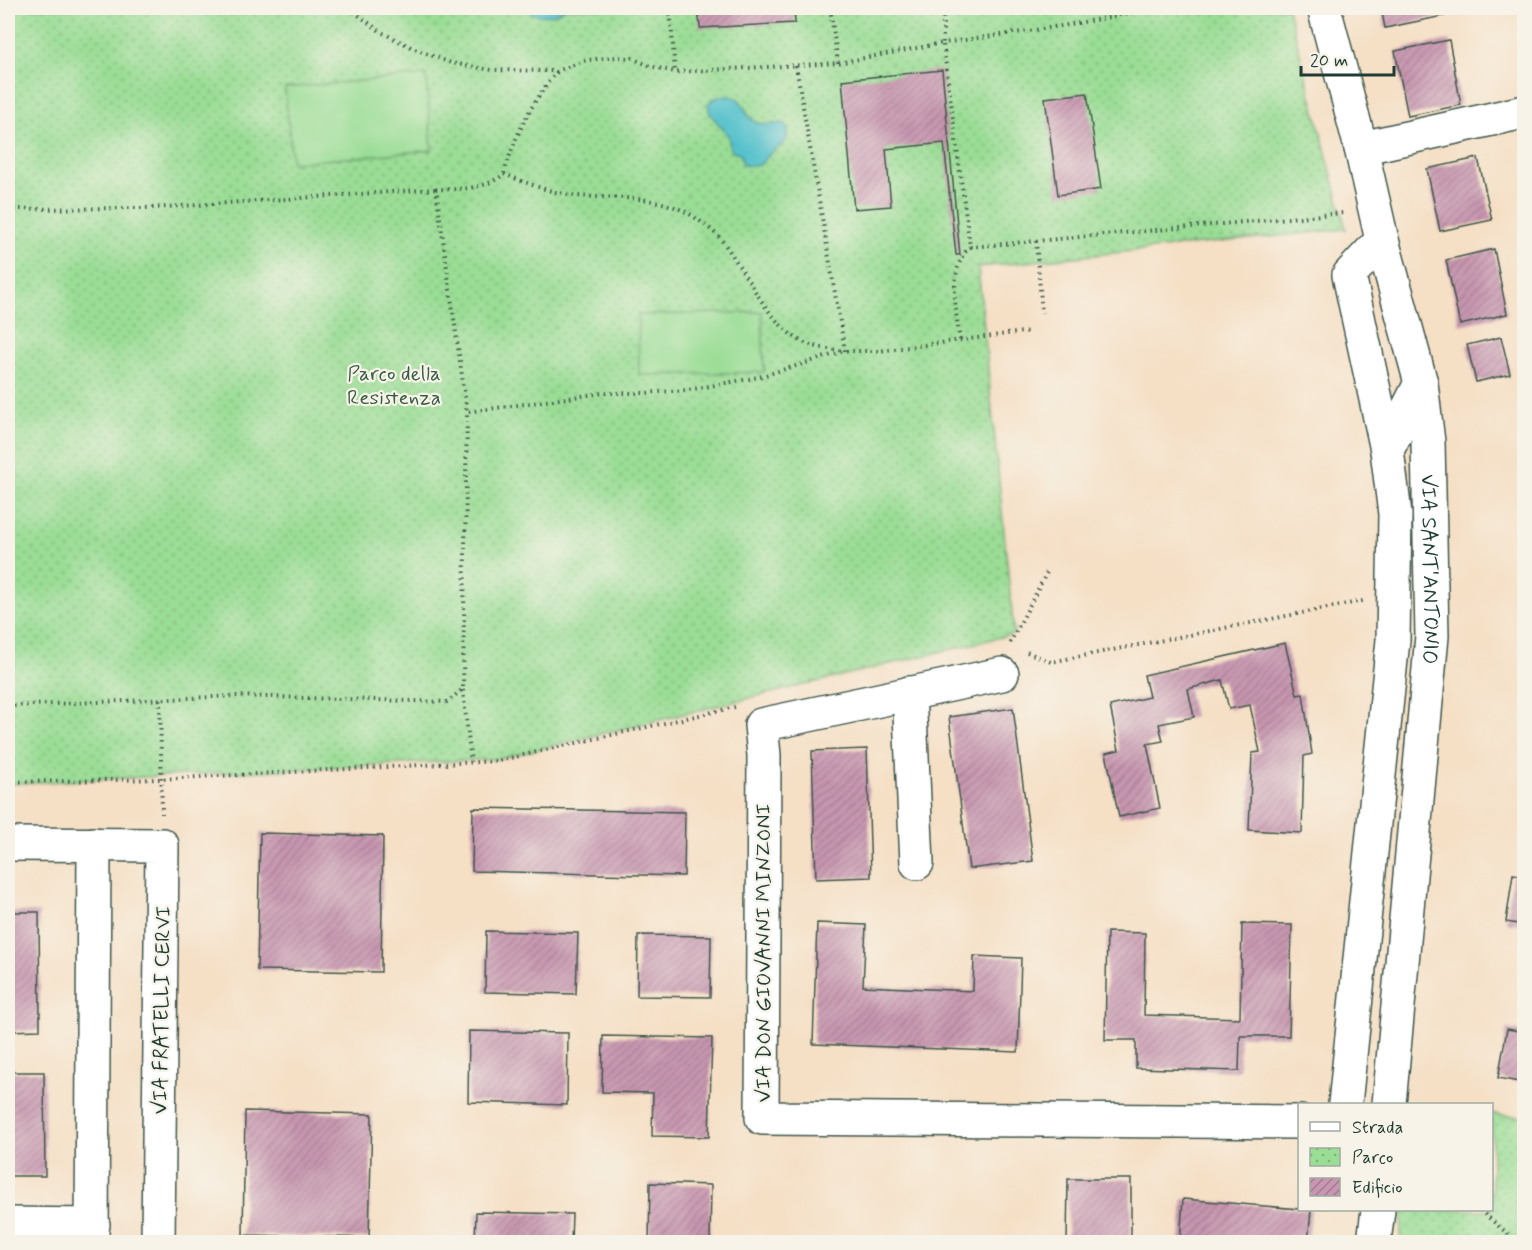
<svg xmlns="http://www.w3.org/2000/svg" width="1532" height="1250" font-family="Mynerve,sans-serif">
  <style>
    .park { fill: url(#park-dots); stroke: #5c8d64; stroke-width: 1.5 }
    .pitch { fill: #9add95; stroke: #5c8d64; stroke-width: 1.5 }
    .water { fill: #54c1cc; stroke: #3a7f80; stroke-width: 1.5 }
    .building { fill: url(#building-hatch) }
    .lines { fill: none; stroke-linecap: round; stroke-linejoin: round }
    .street-casing { stroke: #3f554a; stroke-width: 36 }
    .secondary-casing { stroke: #3f554a; stroke-width: 36 }
    .path { stroke: #3f554a; stroke-width: 4; stroke-dasharray: 1.5 4.5; stroke-linecap: butt }
    .street { stroke: #fff; stroke-width: 33 }
    .secondary { stroke: #fff; stroke-width: 33 }
    .labels { text-anchor: middle; stroke-width: 4.5; stroke-linejoin: round; paint-order: stroke }
    .park-label { font-size: 21px; fill: #385d47; stroke: #f7f3e8 }
    .street-label { font-size: 21px; fill: #1f3d34; stroke: #f7f3e8 }
  </style>
  <defs>
    <pattern id="park-dots" width="8" height="8" patternUnits="userSpaceOnUse" patternTransform="scale(1.5)"><rect width="8" height="8" fill="#9add95"/><path d="M2 2h.1M6 6h.1" fill="none" stroke="#7db47a" stroke-width="1.8" stroke-linecap="round"/></pattern>
    <pattern id="building-hatch" width="6" height="6" patternUnits="userSpaceOnUse" patternTransform="scale(1.5)"><rect width="6" height="6" fill="#c896b0"/><path d="M-1 1l2-2M0 6l6-6M5 7l2-2" fill="none" stroke="#a27c90"/></pattern>
  </defs>
  <rect width="100%" height="100%" fill="#f7f3e8"/>
  <filter id="ink" filterUnits="userSpaceOnUse"><feTurbulence type="fractalNoise" baseFrequency=".0167" numOctaves="2"/><feDisplacementMap in="SourceGraphic" scale="12" xChannelSelector="R" yChannelSelector="G"/><feConvolveMatrix kernelMatrix="1 2 1 2 8 2 1 2 1" color-interpolation-filters="sRGB"/></filter>
  <filter id="wash" filterUnits="userSpaceOnUse"><feTurbulence type="fractalNoise" baseFrequency=".008" numOctaves="4" result="noise"/><feDisplacementMap in="SourceGraphic" scale="24" xChannelSelector="R" yChannelSelector="G"/><feGaussianBlur stdDeviation="1.35" result="paint"/><feColorMatrix in="noise" values="0 0 0 0 0 0 0 0 0 0 0 0 0 0 0 0 0 1.4 0 .05"/><feComposite in="paint" operator="in"/></filter>
  <g filter="url(#wash)">
    <rect width="100%" height="100%" fill="#f5dfc5"/>
    <g class="park">
      <path d="M8,8h1280l58,221 -368,38 36,367 -516,125 -490,25z"/>
      <path d="M1492,1114l32,3v125h-124l3,-32h89z"/>
    </g>
    <g class="pitch">
      <path d="M426,75l6,75 -140,13 -7,-75z"/>
      <path d="M762,312l2,60 -125,3 -1,-60z"/>
    </g>
    <g class="water">
      <path d="M523,8h43c-15,10 -28,10 -43,0z"/>
      <path d="M721,96c29,-2 18,19 37,27 8,3 17,1 25,0l5,6c-1,14 -5,15 -16,23 -14,11 -5,16 -29,13l-3,-12 -9,-2 -3,-16 -18,-21 -2,-10 5,-5z"/>
    </g>
    <g id="blocks">
      <g class="building">
        <path d="M698,8h96l1,15 -95,5z"/>
        <path d="M1381,8h71l1,6 -68,14z"/>
        <path d="M1449,40l12,65 -53,11 -13,-65z"/>
        <path d="M942,70l18,185h-4l-12,-112 -58,6 5,57 -37,3 -12,-129z"/>
        <path d="M1087,93l14,96 -43,6 -13,-97z"/>
        <path d="M1478,158l14,62 -52,11 -13,-62z"/>
        <path d="M1494,249l13,65 -47,11 -14,-65z"/>
        <path d="M1501,337l9,37 -34,8 -9,-37z"/>
        <path d="M1285,643l12,52 6,-1 9,60 -8,2 -2,77 -53,-3 3,-77 8,-1 -10,-47 -21,4 -7,-29 -34,9 6,28 -35,7 4,17 -16,3 13,64 -41,9 -13,-64 13,-3 -9,-44 39,-9 -5,-22z"/>
        <path d="M1013,708l20,153 -64,8 -20,-152z"/>
        <path d="M867,749l4,128 -55,2 -4,-128z"/>
        <path d="M473,808l212,4 -1,64 -212,-5z"/>
        <path d="M260,833l123,3 -2,136 -124,-2z"/>
        <path d="M1513,874l11,2v49l-18,-3z"/>
        <path d="M8,912h31l1,118 -32,1z"/>
        <path d="M817,923l49,2 -3,61 110,5 1,-35 47,2 -3,94 -205,-8z"/>
        <path d="M1242,924l50,1 -3,111h-49l-1,35 -103,-3v-28h-31l2,-108 38,1 -1,82 96,3z"/>
        <path d="M486,931l92,2 -2,61 -91,-2z"/>
        <path d="M638,935l73,1 -1,61 -73,-1z"/>
        <path d="M1507,1029l17,3v51l-26,-5z"/>
        <path d="M469,1031l99,2 -1,72 -99,-3z"/>
        <path d="M603,1036l109,2 -3,99 -57,-1 1,-43 -51,-1z"/>
        <path d="M8,1072h36l1,104h-37z"/>
        <path d="M245,1111l127,3 -3,124 -126,-3z"/>
        <path d="M1068,1179h63v63h-64z"/>
        <path d="M650,1183l61,2 -1,57h-61z"/>
        <path d="M1183,1199l128,11 -3,32h-128z"/>
        <path d="M476,1212l96,2 -1,28h-96z"/>
      </g>
    </g>
  </g>
  <g filter="url(#ink)">
    <use href="#blocks" fill-opacity="0" stroke="#3f554a" stroke-width="1.5"/>
    <g class="lines">
      <defs>
        <g id="street">
          <path d="M1361,148l163,-36"/>
          <path d="M1387,450l34,-67"/>
          <path d="M1002,674l-241,51 3,30 -2,363 538,4"/>
          <path d="M909,693l8,170"/>
          <path d="M8,844l154,1 -4,397"/>
          <path d="M1345,1104l48,-464 2,-126 -8,-64 -38,-175 33,-35"/>
          <path d="M8,1224l85,1"/>
          <path d="M92,1242l2,-398"/>
        </g>
        <g id="secondary">
          <path id="s1" d="M1324,8l37,140 21,92 39,143 7,59 4,194 -43,468"/>
          <path d="M1374,1242l4,-32"/>
        </g>
      </defs>
      <use href="#street" class="street-casing"/>
      <use href="#secondary" class="secondary-casing"/>
      <g class="path">
        <path d="M349,8l32,24 34,17 36,14 41,7 65,1 29,-11 31,-3 15,1 18,8 25,6 163,-9 105,-20 27,204 373,-34"/>
        <path d="M670,8l5,64"/>
        <path d="M830,8l8,55"/>
        <path d="M951,8l-8,9v26c70,-10 139,-18 206,-35"/>
        <path d="M557,72c-26,31 -42,63 -53,102 -18,15 -45,16 -68,15l31,223 136,-19h41l44,-3 71,-13 86,-26h34l151,-20"/>
        <path d="M504,174c23,9 49,20 75,22 37,3 82,-2 115,21 9,6 18,13 25,20 25,30 47,85 82,104 13,7 30,8 44,10l-49,-285"/>
        <path d="M8,209l143,-1 285,-19"/>
        <path d="M1036,241l6,72"/>
        <path d="M960,340c-4,-27 -13,-72 10,-93"/>
        <path d="M1010,643l37,-71"/>
        <path d="M1027,652l24,10 312,-61"/>
        <path d="M463,690l8,72"/>
        <path d="M160,699l2,115"/>
        <path d="M8,706l228,-10 211,6 16,-13 4,-277"/>
        <path d="M8,782l153,-3 336,-18 238,-54"/>
        <path d="M1480,1210l37,32"/>
      </g>
      <use href="#street" class="street"/>
      <use href="#secondary" class="secondary"/>
    </g>
  </g>
  <g class="labels">
    <g class="park-label">
      <text x="394" y="380">Parco della<tspan x="394" dy="24">Resistenza</tspan></text>
    </g>
    <g class="street-label">
      <text dy="7" stroke="none"><textPath href="#s1" startOffset="574">VIA SANT'ANTONIO</textPath></text>
      <text transform="translate(763 953) rotate(-90)" y="7">VIA DON GIOVANNI MINZONI</text>
      <text transform="translate(161 1010) rotate(-89)" y="7">VIA FRATELLI CERVI</text>
    </g>
  </g>
  <rect width="1532" height="1250" fill="none" stroke="#f7f3e8" stroke-width="30"/>
  <rect x="1298" y="1103" width="195" height="108" fill="#f7f3e8" stroke="#a1aaa0" stroke-width="1.5"/>
  <rect x="1310" y="1122" width="30" height="9" fill="#ffffff" stroke="#a1aaa0" stroke-width="1.5"/>
  <text x="1352" y="1133" font-size="18" fill="#1f3d34">Strada</text>
  <rect x="1310" y="1148" width="30" height="18" fill="url(#park-dots)" stroke="#a1aaa0" stroke-width="1.5"/>
  <text x="1352" y="1163" font-size="18" fill="#1f3d34">Parco</text>
  <rect x="1310" y="1178" width="30" height="18" fill="url(#building-hatch)" stroke="#a1aaa0" stroke-width="1.5"/>
  <text x="1352" y="1193" font-size="18" fill="#1f3d34">Edificio</text>
  <path d="M1301 66v9h93v-9" fill="none" stroke="#1f3d34" stroke-width="3"/>
  <text x="1310" y="66" font-size="18" fill="#1f3d34" stroke="#f7f3e8" stroke-width="4.5" paint-order="stroke">20 m</text>
</svg>
